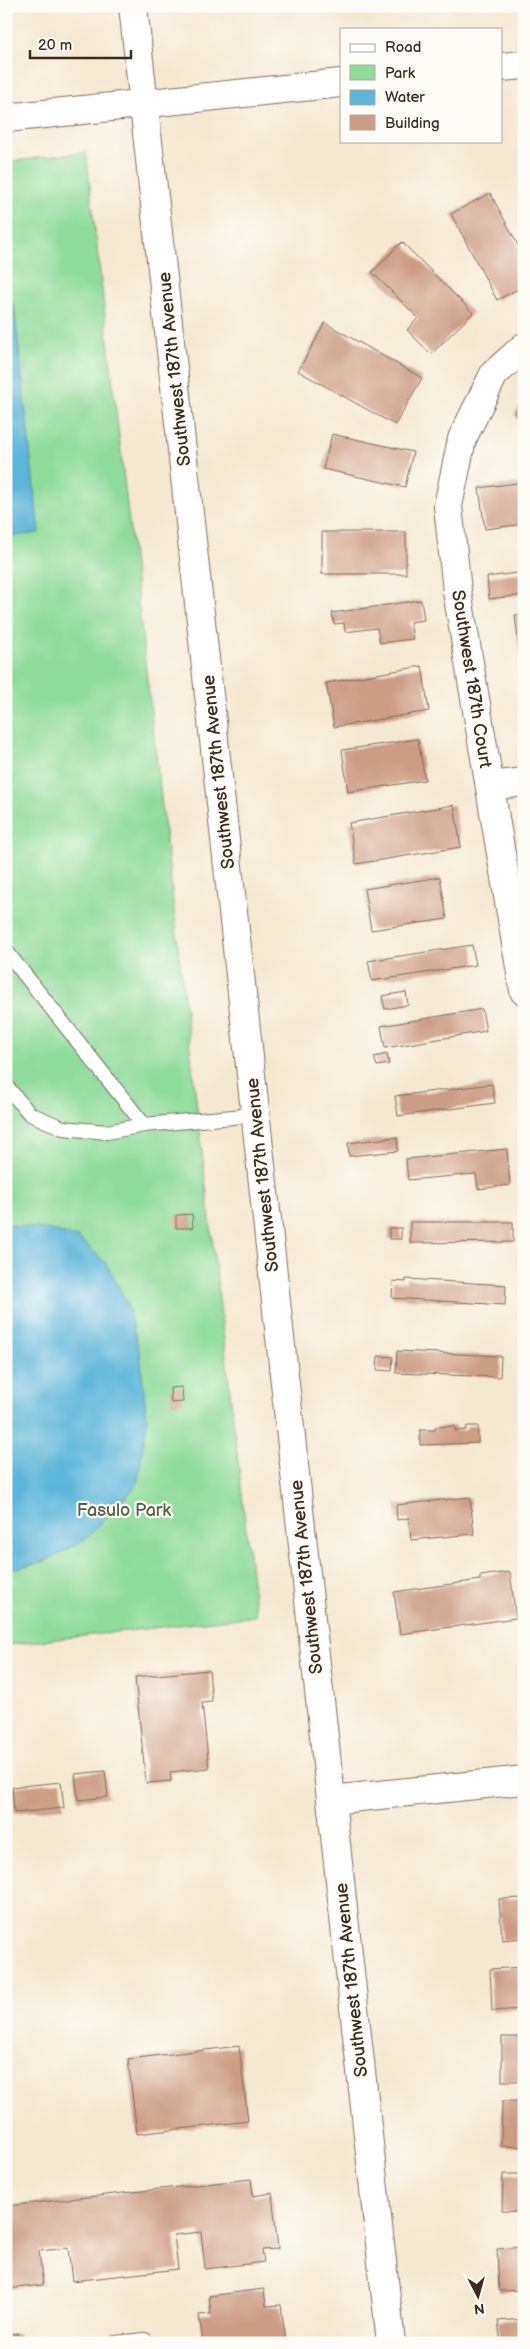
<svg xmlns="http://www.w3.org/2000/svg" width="530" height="2349" font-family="'Balsamiq Sans',sans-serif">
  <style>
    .green { fill: #8fdc9a; stroke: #65835c }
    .water { fill: #5cb5da; stroke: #4c707c }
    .building { fill: #cd9d83 }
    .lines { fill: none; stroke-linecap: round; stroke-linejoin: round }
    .lane-casing { stroke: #7c6c5d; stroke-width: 16 }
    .street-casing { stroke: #7c6c5d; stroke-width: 30 }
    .secondary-casing { stroke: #7c6c5d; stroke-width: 30 }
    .lane { stroke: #fff; stroke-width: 14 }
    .street { stroke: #fff; stroke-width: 28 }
    .secondary { stroke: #fff; stroke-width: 28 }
    .labels { text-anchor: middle; stroke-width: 4.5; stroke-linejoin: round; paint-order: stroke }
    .street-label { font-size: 18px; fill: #3b2a1e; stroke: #fdfcf7 }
    .park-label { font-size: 18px; fill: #545f43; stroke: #fdfcf7 }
  </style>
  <rect width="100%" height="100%" fill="#fdfcf7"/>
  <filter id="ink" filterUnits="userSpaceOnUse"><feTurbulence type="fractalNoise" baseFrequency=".02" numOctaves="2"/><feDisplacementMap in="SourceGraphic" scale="10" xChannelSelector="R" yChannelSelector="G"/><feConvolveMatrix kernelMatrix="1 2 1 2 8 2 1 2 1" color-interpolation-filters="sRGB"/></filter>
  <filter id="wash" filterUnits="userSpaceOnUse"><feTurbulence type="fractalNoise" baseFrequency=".0096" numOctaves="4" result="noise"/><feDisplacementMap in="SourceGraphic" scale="20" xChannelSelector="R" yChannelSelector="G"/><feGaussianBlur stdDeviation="1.12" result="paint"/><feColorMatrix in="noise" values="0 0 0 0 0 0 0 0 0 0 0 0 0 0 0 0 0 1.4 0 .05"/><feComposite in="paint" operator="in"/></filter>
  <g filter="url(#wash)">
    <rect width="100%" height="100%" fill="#f5e8d1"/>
    <path class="green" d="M86,152l170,1464 -250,29v-1483z"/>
    <g class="water">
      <path d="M14,305l25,228 -33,4v-231z"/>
      <path d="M6,1224l45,6 28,8 26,24 21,39 14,53 7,67 -10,64 -52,55 -41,22 -27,6 -11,-2z"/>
    </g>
    <g id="blocks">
      <g class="building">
        <path d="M490,193l34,63v30l-27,14 -46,-86z"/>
        <path d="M402,242l71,71 -42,41 -24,-24 11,-12 -46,-46z"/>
        <path d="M325,323l97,55 -27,47 -97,-54z"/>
        <path d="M524,399v22l-10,-6z"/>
        <path d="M332,434l81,18 -8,35 -82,-18z"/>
        <path d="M524,482v42l-39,5 -6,-41z"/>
        <rect x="322" y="532" width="84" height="42"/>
        <path d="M524,572v23l-35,4 -2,-22z"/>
        <path d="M421,600l3,20 -14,2 3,17 -33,4 -3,-15 -32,4 -1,-9 -10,1 -2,-11z"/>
        <path d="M524,614v43h-4l-5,-42z"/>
        <path d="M422,666l7,45 -95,16 -8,-44z"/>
        <path d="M418,739l7,41 -77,12 -6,-42z"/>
        <path d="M454,805l7,42 -105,17 -7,-41z"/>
        <path d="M440,877l7,42 -76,11 -7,-41z"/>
        <path d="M472,945l4,20 -104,16 -4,-20z"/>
        <path d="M406,992l2,13 -23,4 -3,-13z"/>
        <path d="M482,1009l4,22 -101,17 -4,-22z"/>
        <path d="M387,1054l2,10 -12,2 -3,-9z"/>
        <path d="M492,1084l3,19 -97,13 -3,-20z"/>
        <path d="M397,1137l1,14 -49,5 -1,-13z"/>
        <path d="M507,1149l3,36 -32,4 -2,-15 -68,6 -2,-21z"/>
        <path d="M192,1214l1,14h-17v-13z"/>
        <path d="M410,1222h103v20l-103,1z"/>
        <rect x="389" y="1228" width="12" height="11"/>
        <path d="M406,1279l100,6 -1,20 -113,-7 1,-17 13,1z"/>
        <path d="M397,1351l104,5 -1,21 -104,-4z"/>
        <path d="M378,1356l15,1 -1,14 -15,-1z"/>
        <path d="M182,1387l1,15 -12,1 -1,-15z"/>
        <path d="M455,1426v5l11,-1 1,-4h11v17l-58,2v-15h15v-3z"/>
        <path d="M470,1497l4,37 -63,6 -2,-22 -12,2 -1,-15z"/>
        <path d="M510,1572l6,46 -116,16 -6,-42 86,-12v-4z"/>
        <path d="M209,1670l3,32 -10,1 7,65 -39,4 1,9 -25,2 -11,-106z"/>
        <path d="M105,1771l3,26 -30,3 -3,-26z"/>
        <path d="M61,1782l3,26 -50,5 -2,-26z"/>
        <path d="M524,1898v40l-22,2 -3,-41z"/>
        <path d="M524,1967v42l-32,2 -2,-42z"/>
        <rect x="502" y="2037" width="22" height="44"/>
        <path d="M239,2046l9,75 -111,13 -9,-75z"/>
        <path d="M502,2101h22v46l-23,-1z"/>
        <path d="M503,2174h21v38l-22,-1z"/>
        <path d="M251,2179l2,17 19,-3 6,56 -16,1 2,12 -59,7 -4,-37 -27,3 4,34 -106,12 -4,-33 -29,3 4,34 -37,4v-83z"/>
        <path d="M524,2247v43l-25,1 -2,-42z"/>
        <path d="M264,2289l2,17 15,-1 5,38h-83l-4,-28 12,-1 -2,-18z"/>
        <path d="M524,2319v24h-23l-3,-22z"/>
        <path d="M18,2333l1,10h-13v-8z"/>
      </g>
    </g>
  </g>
  <g filter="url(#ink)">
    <use href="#blocks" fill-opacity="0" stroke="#7c6c5d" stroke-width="1"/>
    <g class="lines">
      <defs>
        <g id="lane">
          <path d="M6,951l138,174"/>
          <path d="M6,1086l24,28 33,14 44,4 37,-7 111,-10"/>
          <path d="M115,2343l30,-3v3"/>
        </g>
        <g id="street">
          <path d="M524,347l-30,27 -32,65 -14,67 9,85 67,400"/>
          <path d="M490,786l34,-4"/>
          <path d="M331,1800l193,-20"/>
        </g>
        <g id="secondary">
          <path d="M133,6l258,2337"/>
          <path d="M501,67l23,-2"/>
          <path d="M6,118l335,-35"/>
        </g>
      </defs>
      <use href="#lane" class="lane-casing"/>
      <use href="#street" class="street-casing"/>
      <use href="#secondary" class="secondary-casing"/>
      <use href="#lane" class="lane"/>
      <use href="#street" class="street"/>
      <use href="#secondary" class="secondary"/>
    </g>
  </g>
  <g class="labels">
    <g class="street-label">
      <text transform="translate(174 369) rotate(-96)" y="6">Southwest 187th Avenue</text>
      <text transform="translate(472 679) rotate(81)" y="6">Southwest 187th Court</text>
      <text transform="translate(218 772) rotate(-96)" y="6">Southwest 187th Avenue</text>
      <text transform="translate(262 1175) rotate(-96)" y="6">Southwest 187th Avenue</text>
      <text transform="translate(306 1577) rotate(-96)" y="6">Southwest 187th Avenue</text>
      <text transform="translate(351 1980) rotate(-96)" y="6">Southwest 187th Avenue</text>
    </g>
    <g class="park-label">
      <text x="124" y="1516">Fasulo Park</text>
    </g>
  </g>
  <rect width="530" height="2349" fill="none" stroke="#fdfcf7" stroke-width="25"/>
  <rect x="340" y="28" width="162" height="115" fill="#fdfcf7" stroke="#afa8a0"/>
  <rect x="350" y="44" width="25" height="8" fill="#ffffff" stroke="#afa8a0"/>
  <text x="385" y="52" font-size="15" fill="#3b2a1e">Road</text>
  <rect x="350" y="65" width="25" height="15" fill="#8fdc9a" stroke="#afa8a0"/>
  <text x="385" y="78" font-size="15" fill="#3b2a1e">Park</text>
  <rect x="350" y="90" width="25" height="15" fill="#5cb5da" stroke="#afa8a0"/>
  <text x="385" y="102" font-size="15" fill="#3b2a1e">Water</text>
  <rect x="350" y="115" width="25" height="15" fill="#cd9d83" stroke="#afa8a0"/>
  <text x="385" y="128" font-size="15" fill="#3b2a1e">Building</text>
  <g transform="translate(478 2296) rotate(174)" stroke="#fdfcf7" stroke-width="4" paint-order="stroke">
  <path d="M0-4L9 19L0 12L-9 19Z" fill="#3b2a1e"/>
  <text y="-8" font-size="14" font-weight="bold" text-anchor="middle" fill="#3b2a1e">N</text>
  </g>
  <path d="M30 50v8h101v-8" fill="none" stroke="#3b2a1e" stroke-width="2.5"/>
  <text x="38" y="50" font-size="15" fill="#3b2a1e" stroke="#fdfcf7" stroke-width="4" paint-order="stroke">20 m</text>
</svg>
